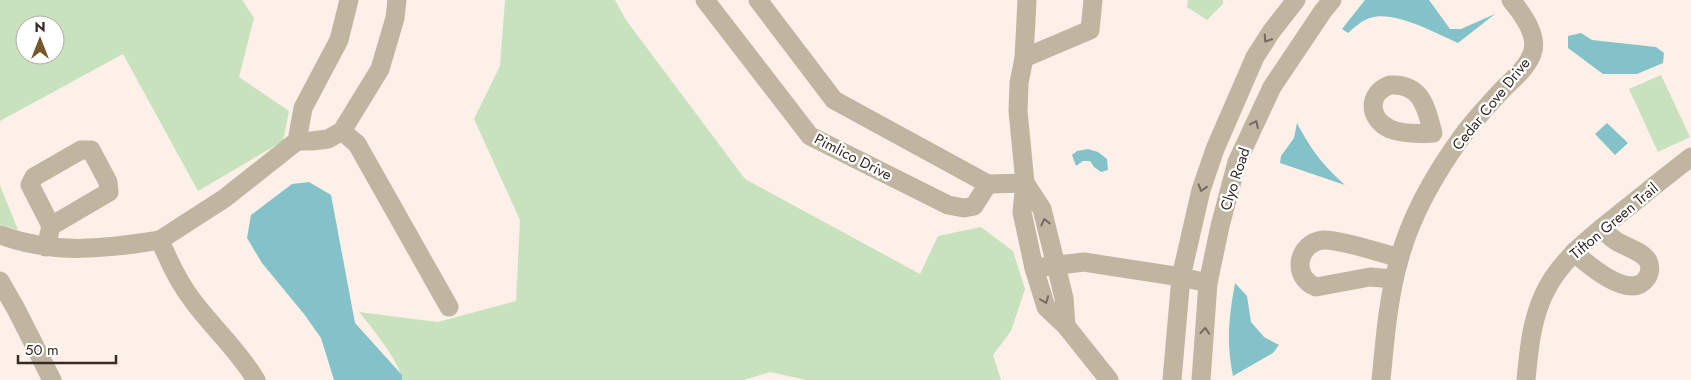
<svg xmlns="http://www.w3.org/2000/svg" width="1691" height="380" font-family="Jost,sans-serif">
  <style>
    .green { fill: #c8e2be; fill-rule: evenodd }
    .water { fill: #83c2c8 }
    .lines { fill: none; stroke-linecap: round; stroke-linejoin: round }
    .minor { stroke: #bfb5a1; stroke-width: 19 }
    .oneway { stroke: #74695d }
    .labels { text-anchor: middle; stroke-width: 4.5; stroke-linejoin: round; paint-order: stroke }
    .street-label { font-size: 15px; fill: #372b25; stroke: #fff }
  </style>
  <rect width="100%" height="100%" fill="#fcf0e9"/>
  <g class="green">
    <path d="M0,0h242l12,18 -15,59 50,34 -6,30 -85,50 -75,-137 -123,67zM25,25h30v30h-30z"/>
    <path d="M505,0h110l11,20 119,159 175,95 18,-38 43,-9 32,24 12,38 -14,42 -18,24 8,25h-194l-37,-8 -26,8h-342c0,-15 -32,-55 -43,-68l79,10 78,-21 4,-81 -46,-101 26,-53z"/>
    <path d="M1188,0h35v4l-16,16 -20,-13z"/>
    <path d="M1661,75l29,62 -32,15 -29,-63z"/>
    <path d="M0,184l1,4 17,42 -18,-5z"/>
  </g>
  <g class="water">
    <path d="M1365,0h64l21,29h11l34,-15 -37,29c-23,-10 -64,-33 -88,-25 -8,2 -16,10 -22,15l-6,-4z"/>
    <path d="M1581,33l11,7 64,7 8,6 -1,10 -26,11h-34l-35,-26v-12z"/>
    <path d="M1297,123c14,27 26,42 48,62l-65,-22 1,-7 13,-18z"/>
    <path d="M1607,123l21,20 -13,12 -20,-21z"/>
    <path d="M1088,149l10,3 9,7 1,11 -7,2 -7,-5 -4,-6h-7l-7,5 -4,-11 5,-4z"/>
    <path d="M309,182l22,13 24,128 47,52v5h-68l-13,-42 -17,-24 -42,-51 -15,-25 4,-23 41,-31z"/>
    <path d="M1235,283l12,13 4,26 13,15 15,8 -6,8 -40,23c-7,-34 -4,-59 2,-93z"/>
  </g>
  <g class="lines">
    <g class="minor">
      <path d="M705,0l105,136 138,69 16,3 10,-2 14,-22"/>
      <path d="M758,0l76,100 154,84 37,-1"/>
      <path d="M1027,0l-3,58 -5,25 -1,28 7,72 -3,29 12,56 12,39 20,19 43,54"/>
      <path d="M1024,58l66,-28 3,-30"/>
      <path d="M1390,85c32,-2 36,23 43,48 -14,1 -30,1 -43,-4 -22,-10 -23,-36 0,-44z"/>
      <path d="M342,131l15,13 92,163"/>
      <path d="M297,141h15l16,-2 14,-8 38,-62 15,-51 2,-18"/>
      <path d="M1025,183l17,26 22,89 2,28"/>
      <path d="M0,235c55,20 104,14 160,5 9,22 19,43 33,61 20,27 46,50 63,79"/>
      <path d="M160,240l65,-42 72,-57 6,-33 36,-68 10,-40"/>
      <path d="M46,247l5,-21 58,-34 -1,-10 -17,-32h-10l-47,27 -4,8 21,41"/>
      <path d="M1574,252c13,12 55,49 72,27 4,-5 5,-12 2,-18 -5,-10 -23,-14 -32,-20 -6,-4 -10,-8 -14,-13"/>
      <path d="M1034,268l50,-6 97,15 27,6"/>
      <path d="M1394,279l-24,-2 -54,10c-25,-10 -19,-44 7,-47 16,-1 59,13 76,18"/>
      <path d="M0,281l16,28 36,71"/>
      <path d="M1172,380l9,-103 20,-87 14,-41 40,-92 16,-25 25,-32"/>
      <path d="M1201,380l7,-97 12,-57 17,-64 35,-75 51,-76 9,-11"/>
      <path d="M1381,380c4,-40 7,-82 18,-120 12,-45 37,-88 64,-125 12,-16 26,-31 40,-46 10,-10 23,-20 29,-35 7,-18 -10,-41 -21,-54"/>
      <path d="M1526,380c3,-30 5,-58 18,-86 17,-37 53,-62 84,-87 21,-17 42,-34 63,-50"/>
    </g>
  </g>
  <defs><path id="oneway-chevron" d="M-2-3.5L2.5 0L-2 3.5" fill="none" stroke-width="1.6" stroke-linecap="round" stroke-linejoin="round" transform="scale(1.25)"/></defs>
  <g class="oneway">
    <use href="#oneway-chevron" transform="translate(1267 39) rotate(123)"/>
    <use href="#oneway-chevron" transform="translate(1255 124) rotate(-65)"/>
    <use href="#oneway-chevron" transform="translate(1202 188) rotate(107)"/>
    <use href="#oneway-chevron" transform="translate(1045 222) rotate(-103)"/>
    <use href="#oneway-chevron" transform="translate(1045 300) rotate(69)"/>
    <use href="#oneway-chevron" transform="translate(1205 331) rotate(-86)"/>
  </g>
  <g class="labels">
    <g class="street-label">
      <text transform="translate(1491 104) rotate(-51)" y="5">Cedar Cove Drive</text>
      <text transform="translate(853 157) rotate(27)" y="5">Pimlico Drive</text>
      <text transform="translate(1235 179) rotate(-72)" y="5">Clyo Road</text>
      <text transform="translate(1614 221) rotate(-40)" y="5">Tifton Green Trail</text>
    </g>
  </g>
  <g transform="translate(40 40)"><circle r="24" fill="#ffffff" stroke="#afaaa8"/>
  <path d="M0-4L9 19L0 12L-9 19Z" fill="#76572c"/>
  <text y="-8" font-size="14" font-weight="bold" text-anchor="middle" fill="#372b25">N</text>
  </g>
  <path d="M18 355v8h98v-8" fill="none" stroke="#372b25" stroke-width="2.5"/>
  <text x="25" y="355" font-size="15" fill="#372b25" stroke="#ffffff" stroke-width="4" paint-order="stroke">50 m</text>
</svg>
